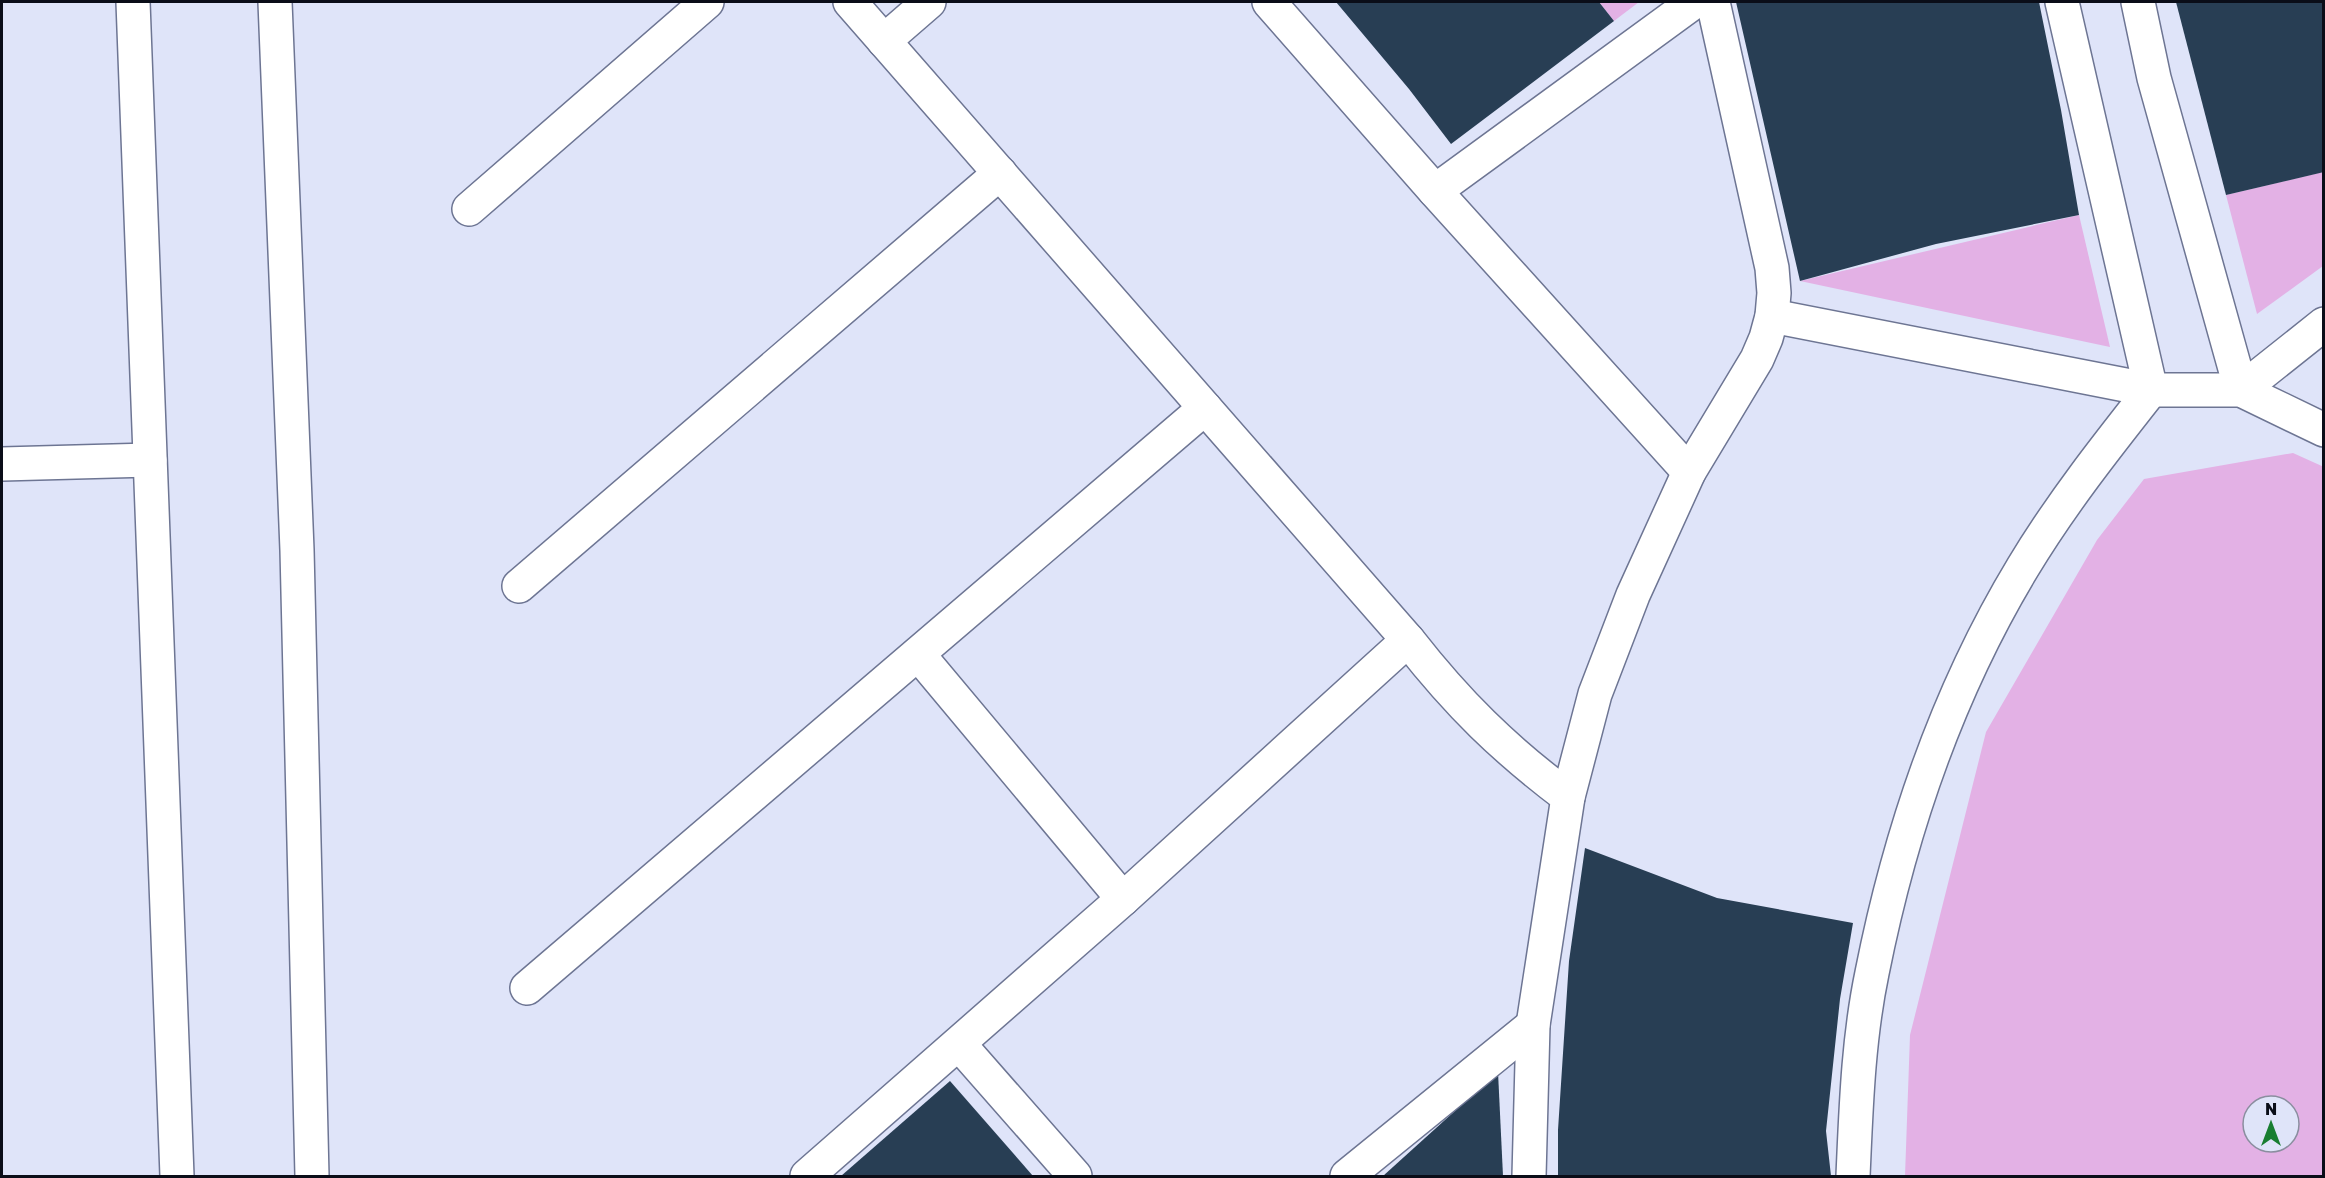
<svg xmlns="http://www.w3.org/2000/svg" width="2325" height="1178" font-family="'Golos Text',sans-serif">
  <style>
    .green { fill: #e3b1e5; fill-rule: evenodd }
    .building { fill: #283e54 }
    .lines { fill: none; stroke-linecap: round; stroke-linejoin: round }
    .street-casing { stroke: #6d7593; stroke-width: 36 }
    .secondary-casing { stroke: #6d7593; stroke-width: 36 }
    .street { stroke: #fff; stroke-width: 33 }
    .secondary { stroke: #fff; stroke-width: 33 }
  </style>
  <rect width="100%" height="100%" fill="#dfe4f9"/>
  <g class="green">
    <path d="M1599,2h40l-25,19z"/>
    <path d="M2323,172v94l-66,48 -31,-119z"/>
    <path d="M2079,215l31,132 -310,-66z"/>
    <path d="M2293,453l31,14 -1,709h-418l5,-141 76,-303 111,-192 47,-61zM2253,1106h36v36h-36z"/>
  </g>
  <g class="building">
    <path d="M1336,2h263l15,19 -163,123 -42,-55z"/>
    <path d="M1736,2h303l22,108 18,105 -143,29 -136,37z"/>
    <path d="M2176,2h148v170l-98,23z"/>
    <path d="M1585,848l132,50 136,25 -13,76 -14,132 5,45h-273v-46l11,-169z"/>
    <path d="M1498,1072l5,104h-120z"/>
    <path d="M950,1081l83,95h-192z"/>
  </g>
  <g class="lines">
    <defs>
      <g id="street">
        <path d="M850,2l558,638c50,64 95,108 160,157"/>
        <path d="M1269,2l166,189 254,281"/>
        <path d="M2062,2l89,388"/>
        <path d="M2138,2l16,76 87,312"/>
        <path d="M884,41l45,-39"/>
        <path d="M1435,191l259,-189"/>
        <path d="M469,209l238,-207"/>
        <path d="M1772,316l379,74h90l83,40"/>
        <path d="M2241,390l83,-66"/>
        <path d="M2,464l148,-4"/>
        <path d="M519,586l481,-413"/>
        <path d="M918,654l205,245"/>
        <path d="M527,988l678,-580"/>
        <path d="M959,1044l116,132"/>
        <path d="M807,1176l316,-277 285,-259"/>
        <path d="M1347,1176l186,-151"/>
        <path d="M1529,1176l4,-151 35,-228 27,-103 38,-99 56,-123 68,-113 9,-21 6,-22 2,-23 -2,-25 -59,-266"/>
        <path d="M1853,1176c3,-67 5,-136 19,-203 28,-141 76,-282 151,-406 38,-63 83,-120 128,-177"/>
      </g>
      <g id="secondary">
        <path d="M133,2l44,1174"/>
        <path d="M275,2l22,548 15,626"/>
      </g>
    </defs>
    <use href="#street" class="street-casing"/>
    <use href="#secondary" class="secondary-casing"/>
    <use href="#street" class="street"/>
    <use href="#secondary" class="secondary"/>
  </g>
  <rect width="2325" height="1178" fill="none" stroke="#0a0d18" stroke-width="6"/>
  <g transform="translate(2271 1124)"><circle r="28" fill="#dfe4f9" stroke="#8a8e9f" stroke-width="1.5"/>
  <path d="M0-4.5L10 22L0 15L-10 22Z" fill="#187e31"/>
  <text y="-9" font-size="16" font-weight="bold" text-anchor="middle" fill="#0a0d18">N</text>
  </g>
</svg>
